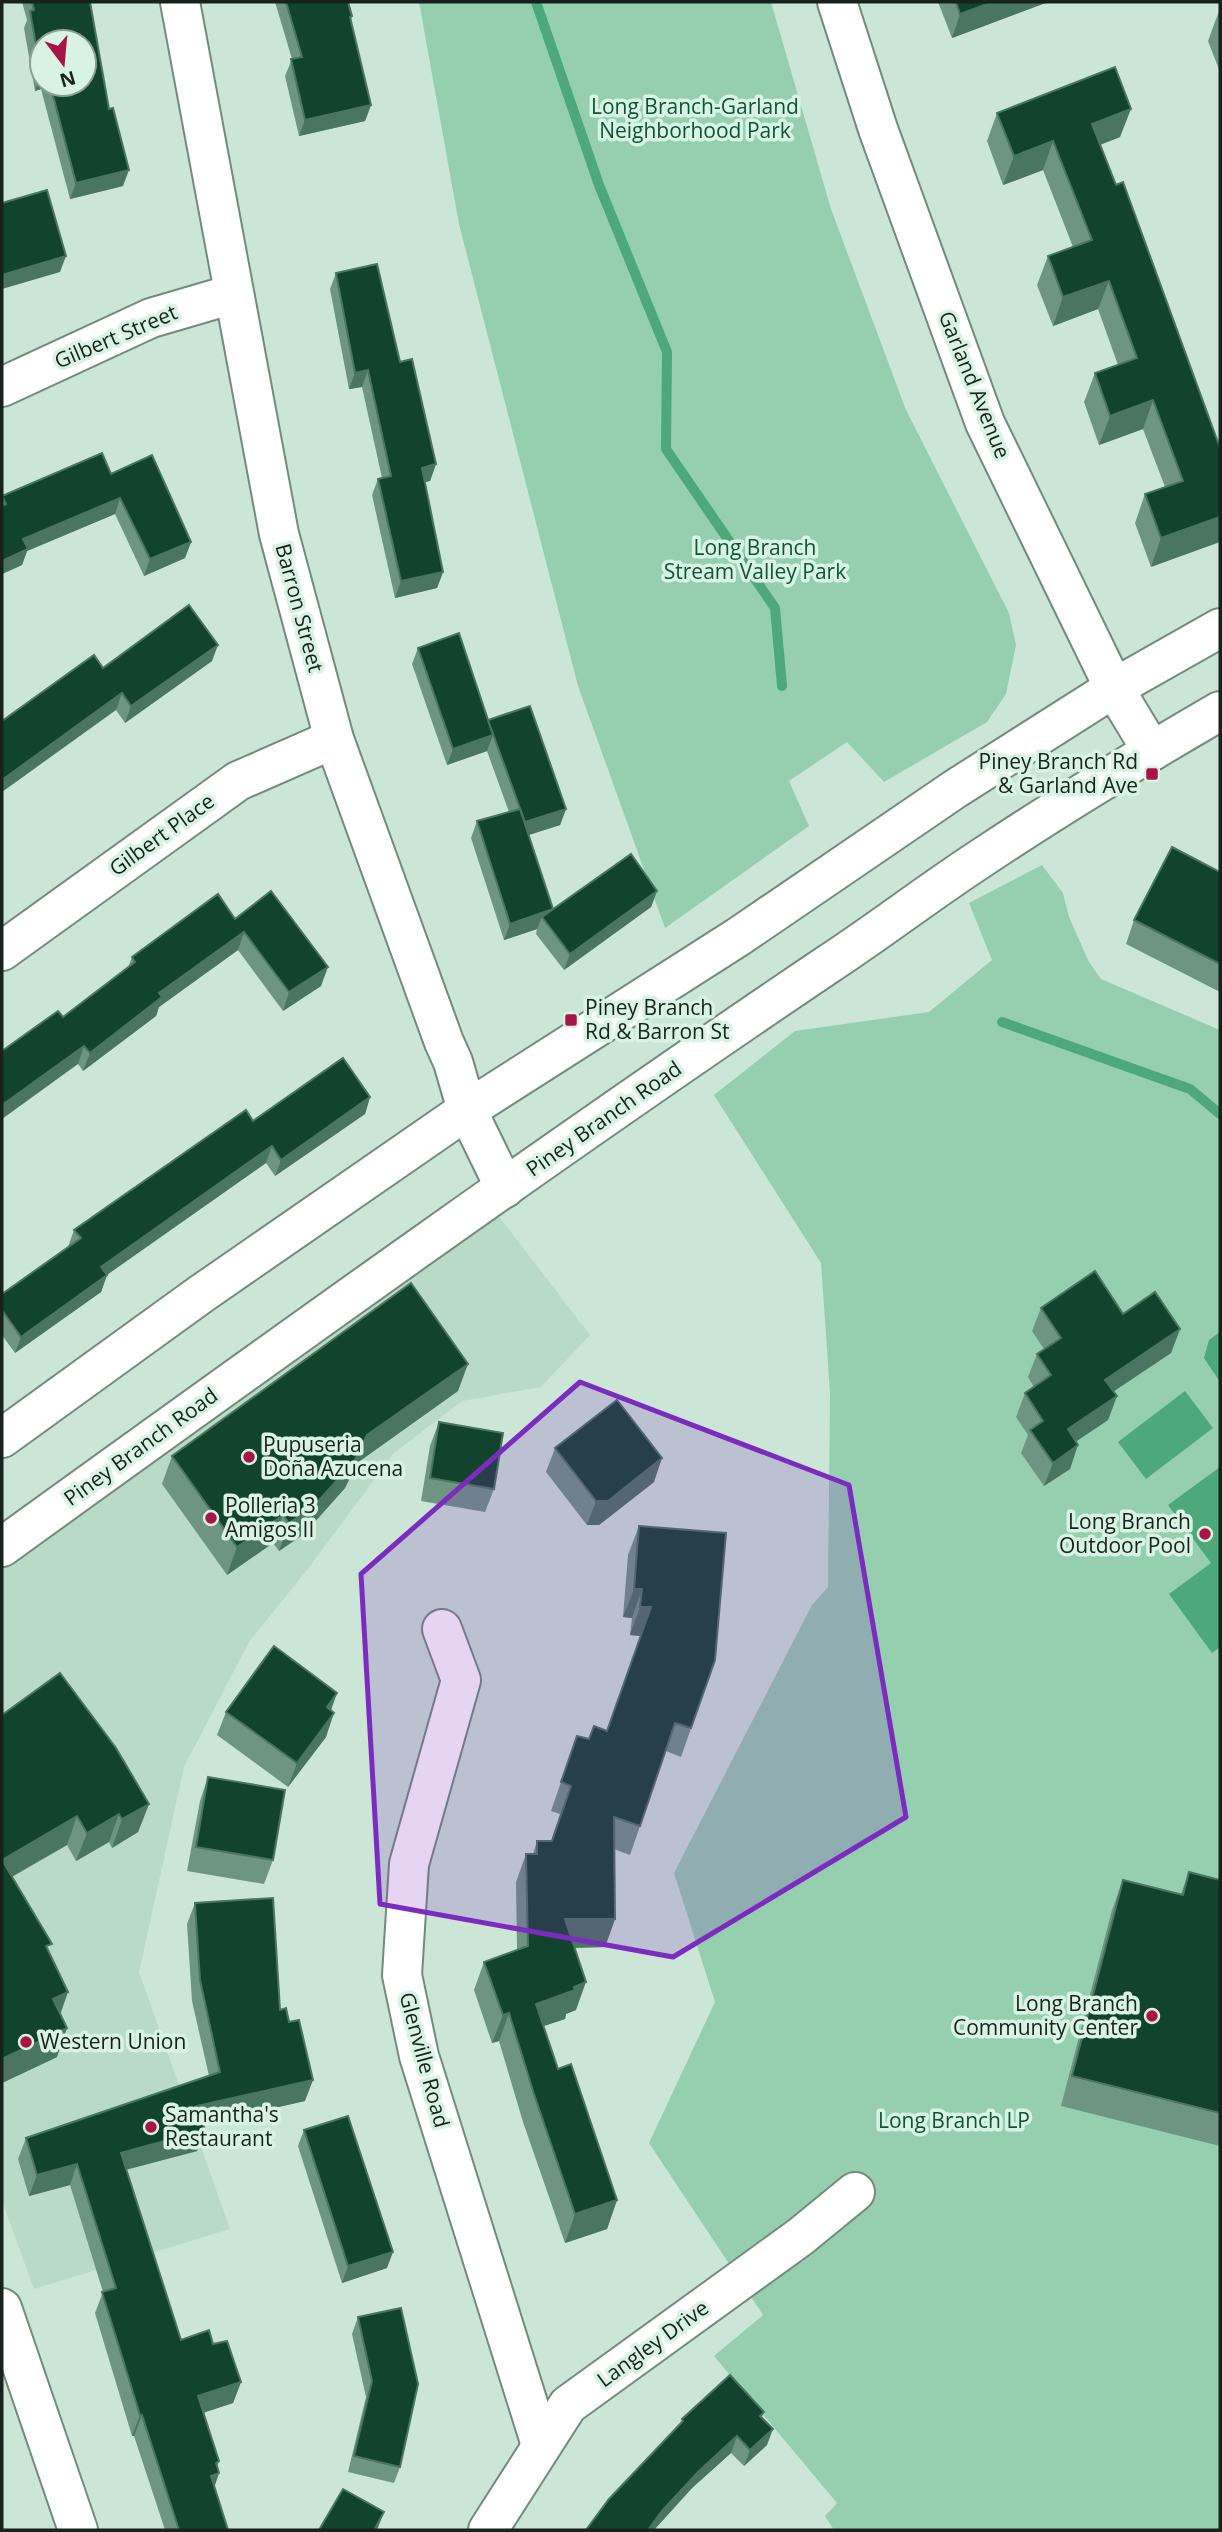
<svg xmlns="http://www.w3.org/2000/svg" width="1222" height="2532" font-family="'Open Sans',sans-serif">
  <style>
    .built { fill: #b9dac7 }
    .green { fill: #95cfaf }
    .water { fill: #4da87b }
    .lines { fill: none; stroke-linecap: round; stroke-linejoin: round }
    .stream { stroke: #4da87b; stroke-width: 10 }
    .street-casing { stroke: #728b7d; stroke-width: 42 }
    .secondary-casing { stroke: #728b7d; stroke-width: 42 }
    .primary-casing { stroke: #728b7d; stroke-width: 42 }
    .street { stroke: #fff; stroke-width: 38 }
    .secondary { stroke: #fff; stroke-width: 38 }
    .primary { stroke: #fff; stroke-width: 38 }
    .wall { fill: #6e9582; fill-rule: evenodd }
    .shaded-wall { fill: #4a7560 }
    .building { fill: #12442d; stroke: #4a7560; stroke-width: 2 }
    .marked { fill: #7b2cbf; fill-opacity: 0.2; stroke: #7b2cbf; stroke-width: 5; stroke-linejoin: round }
    .poi-dot { fill: #a91446; stroke: #d8f3e3; stroke-width: 2.5 }
    .labels { text-anchor: middle; stroke-width: 7; stroke-linejoin: round; paint-order: stroke }
    .park-label { font-size: 21px; fill: #0d5537; stroke: #d8f3e3 }
    .street-label { font-size: 21px; fill: #18221d; stroke: #d8f3e3 }
    .poi-label { font-size: 21px; fill: #18221d; stroke: #d8f3e3; text-anchor: start }
  </style>
  <rect width="100%" height="100%" fill="#cbe6d6"/>
  <path class="built" d="M497,1214l93,121 -49,52 -79,14 -68,52 -87,117 -58,72 -65,125 -45,205 91,257 -196,60 -32,-88v-637z"/>
  <g class="green">
    <path d="M419,2h352l60,207 75,201 103,203 7,32 -10,49 -19,28 -103,60 -37,-40 -58,39 20,45 -144,102 -87,-242 -119,-462z"/>
    <path d="M1042,865l21,28 6,24 20,45 12,17 119,51v1500h-386l-9,-14 12,-13 -123,-147 49,-41 -114,-172 66,-141 -41,-129 138,-268 16,-18 2,-194 -9,-130 -107,-168 81,-64 134,-19 63,-52 -23,-57z"/>
  </g>
  <g class="water">
    <path d="M1220,1332v50l-16,-24 5,-18z"/>
    <path d="M1185,1391l28,37 -67,51 -28,-37z"/>
    <path d="M1220,1467v180l-8,6 -43,-59 42,-31 -43,-58z"/>
  </g>
  <g class="lines">
    <g class="stream">
      <path d="M536,2l63,183 68,167 -1,97 109,159 7,78"/>
      <path d="M1002,1022l188,67 30,25"/>
    </g>
    <defs>
      <g id="street">
        <path d="M180,2l99,532 55,205 110,303 9,20 14,48 38,78"/>
        <path d="M837,2l41,127 107,294 129,265 38,63"/>
        <path d="M2,387l149,-69 82,-24"/>
        <path d="M2,951l236,-170 96,-42"/>
        <path d="M442,1629l19,51 -52,184 -7,111 17,81 122,389"/>
        <path d="M488,2530l80,-125 232,-168 55,-45"/>
      </g>
      <g id="secondary">
        <path d="M2,1438l199,-144 266,-184 271,-173 217,-148 159,-101 106,-60"/>
        <path d="M2,1547c273,-197 546,-394 825,-582 52,-34 101,-72 153,-106 78,-52 159,-101 240,-148"/>
      </g>
      <path id="primary" d="M2,2308l76,222"/>
    </defs>
    <use href="#street" class="street-casing"/>
    <use href="#secondary" class="secondary-casing"/>
    <use href="#primary" class="primary-casing"/>
    <use href="#street" class="street"/>
    <use href="#secondary" class="secondary"/>
    <use href="#primary" class="primary"/>
  </g>
  <g class="wall">
    <path d="M22,2h68l33,184 -53,13 -29,-110 -6,2 -11,-63 3,-8zM42,42l42,42h-42z"/>
    <path d="M275,2h73l4,14 -1,4 20,85 -6,16 -66,15 -14,-60 7,-17z"/>
    <path d="M938,2h110l-96,36z"/>
    <path d="M1219,11h1v61l-12,-31z"/>
    <path d="M997,113l123,24 -20,8 120,303 -69,119 -16,-44 10,-29 20,-7 -22,-58 -44,16 -15,-43 11,-29 23,-8 -20,-56 -45,17 -16,-41 11,-29 25,-9 -30,-77 -40,15 -16,-44z"/>
    <path d="M336,273l64,89 36,102 -6,17 -5,1 18,90 -6,16 -42,10 -23,-103 6,-16 4,-1 -20,-91 -13,2 -19,-100z"/>
    <path d="M111,474l80,68 -6,16 -41,18 -29,-62 -88,37 -5,14 -20,9v-78z"/>
    <path d="M418,648l70,72 78,89 -6,16 -31,10 24,74 104,-18 -6,16 -87,63 -28,-36 1,-5 -33,11 -33,-102 6,-17 32,-9 -22,-61 -40,14 -35,-101z"/>
    <path d="M212,661l-87,62 -9,-13 -13,-42z"/>
    <path d="M1220,872v120l-94,-48 8,-24z"/>
    <path d="M235,919l86,67 -38,25 -45,-61 -79,57 -3,9 -73,55 -5,-7 -15,-47 65,-49 4,-11z"/>
    <path d="M370,1097l-5,17 -90,62 -9,-13 -159,112 -6,17 -86,61 -13,-18v-41l66,-47 6,-17 179,-109z"/>
    <path d="M1041,1308l82,6 57,15 -9,24 -58,39 4,4 -9,24 -32,21 -6,28 -26,17 -23,-33 7,-18 -12,-18 9,-24 9,-6 -6,-10 9,-23 7,-5 -12,-18z"/>
    <path d="M458,1391l-101,72 -12,25 -41,46 -25,17 -6,-8 -46,32 -65,-91 10,-28z"/>
    <path d="M439,1422l55,67 -9,23 -64,-11 9,-55z"/>
    <path d="M555,1448l99,34 -55,43h-12l-41,-53z"/>
    <path d="M639,1526l76,134 -34,97 -15,-6 -36,104 -16,-6 1,70 -10,28 -30,1 1,62 -10,4 -1,5 -22,7 15,43 59,131 -10,29 -42,14 -42,-121 -24,-81 -7,2 -18,-53 10,-28 33,-12 -1,-68 10,-28h7l4,-13h14l9,-27 -9,-3 26,-75 12,3 18,-8 34,-95 -11,-1 2,-17 -9,-1 5,-62z"/>
    <path d="M331,1710l-5,27 -38,50 -71,-52 9,-23z"/>
    <path d="M2,1715l147,89 -11,28 -26,16 -3,-6 -33,19 -9,-16 -55,32 37,75 11,62 -3,43 -55,26z"/>
    <path d="M208,1777l65,83 -9,24 -77,-13 13,-70z"/>
    <path d="M1189,1872l31,8v266l-159,-40 51,-196 11,-30 58,14z"/>
    <path d="M195,1903l85,107 25,91 -102,23 -6,27 -71,19 55,170 32,4 28,38 -8,21 -29,9 15,61 -5,14 14,43h-63l-31,-94h-2l-37,-123 8,-21 -33,-107 -41,11 -11,-37 8,-21 183,-62 -17,-75 -5,-77z"/>
    <path d="M304,2130l83,138 -45,15 -44,-137z"/>
    <path d="M358,2317l42,150 -6,16 -46,-11 18,-75 -14,-63z"/>
    <path d="M764,2412l-2,5 5,28 -23,21 -13,-13 -39,35 -38,42h-68l94,-106 2,-5z"/>
  </g>
  <g class="shaded-wall">
    <path d="M993,2h55l-96,36 8,-24z"/>
    <path d="M41,74l1,10h1l-2,5 -6,2z"/>
    <path d="M371,105l-6,16 -66,15 6,-16z"/>
    <path d="M1131,109l-11,28 -39,15 11,-28z"/>
    <path d="M1053,141l-10,29 -40,15 11,-29z"/>
    <path d="M129,170l-6,16 -53,13 6,-16z"/>
    <path d="M66,256l-6,16 -58,17v-14z"/>
    <path d="M1109,281l-11,28 -45,17 10,-29z"/>
    <path d="M368,370l-6,17 -13,2 6,-16z"/>
    <path d="M1153,400l-10,29 -44,16 11,-29z"/>
    <path d="M436,464l-6,17 -14,3 6,-16z"/>
    <path d="M120,498l-5,16 -88,37 -5,14 -20,9v-13l21,-22z"/>
    <path d="M1220,517v25l-69,25 10,-29z"/>
    <path d="M191,542l-6,16 -41,18 6,-17z"/>
    <path d="M443,572l-6,16 -42,10 6,-17z"/>
    <path d="M218,645l-6,16 -87,62 6,-17z"/>
    <path d="M122,693l-6,17 -114,82v-12z"/>
    <path d="M493,735l-6,16 -40,14 6,-16z"/>
    <path d="M566,809l-6,16 -41,13 6,-16z"/>
    <path d="M657,891l-6,16 -87,63 6,-16z"/>
    <path d="M553,909l-11,8 -5,12 -33,11 6,-16z"/>
    <path d="M244,932l-6,18 -79,57 -3,9 -73,55 7,-18 69,-60z"/>
    <path d="M328,967l-7,19 -38,25 6,-19z"/>
    <path d="M84,1046l-6,18 -76,55v-14z"/>
    <path d="M370,1097l-5,17 -90,62 6,-16z"/>
    <path d="M272,1146l-6,17 -171,120 6,-16z"/>
    <path d="M107,1275l-6,17 -86,61 6,-16z"/>
    <path d="M1180,1329l-9,24 -75,50 9,-23z"/>
    <path d="M468,1364l-10,27 -101,72 -12,25 -41,46 -25,17 10,-28 78,-88z"/>
    <path d="M1117,1396l-9,24 -49,33 9,-24z"/>
    <path d="M1078,1445l-8,24 -26,17 9,-23z"/>
    <path d="M662,1458l-8,24 -55,43h-12l9,-24z"/>
    <path d="M283,1515l-10,28 -46,32 10,-28z"/>
    <path d="M634,1589h8l-10,29 -9,-1z"/>
    <path d="M640,1607h11l-10,29 -11,-1z"/>
    <path d="M337,1693l-8,23 -2,-9z"/>
    <path d="M334,1713l-8,24 -38,50 9,-24z"/>
    <path d="M149,1804l-11,28 -26,16 10,-29z"/>
    <path d="M119,1814l-10,28 -33,19 11,-28z"/>
    <path d="M77,1816l-10,29 -65,37v-22z"/>
    <path d="M565,1919h50l-10,28 -50,1z"/>
    <path d="M586,1982l-10,28 -10,4 -1,5 -39,13 10,-28z"/>
    <path d="M68,1992l-10,29 -5,-22z"/>
    <path d="M509,2013l-10,28 -7,2 11,-28z"/>
    <path d="M67,2028l-10,29 -55,26v-24z"/>
    <path d="M313,2080l-8,21 -116,26 8,-21z"/>
    <path d="M205,2130l-8,21 -84,22 8,-20z"/>
    <path d="M77,2164l-7,21 -41,11 8,-21z"/>
    <path d="M617,2200l-10,29 -42,14 10,-29z"/>
    <path d="M393,2252l-6,16 -45,15 6,-17z"/>
    <path d="M241,2382l-8,21 -42,14 7,-21z"/>
    <path d="M140,2415h2l-8,21h-2z"/>
    <path d="M773,2429l-6,16 -23,21 6,-16z"/>
    <path d="M737,2436l-6,17 -39,35 -38,42h-6l14,-19 36,-39z"/>
    <path d="M219,2461l-5,14 5,-2 -7,21 -9,3 13,-34z"/>
    <path d="M384,2512l-7,18h-3z"/>
  </g>
  <g class="building">
    <path d="M32,2h58l19,107 4,-1 16,62 -53,13 -26,-99h34v-42h-42l-1,32 -11,-63 4,-1z"/>
    <path d="M286,2h62l4,14 -2,1 21,88 -66,15 -14,-61 11,-2z"/>
    <path d="M956,2h37l-33,12z"/>
    <path d="M1115,67l16,42 -39,15 24,61 7,-3 97,266v69l-59,21 -16,-44 38,-13 -30,-81 -43,16 -15,-43 42,-15 -28,-77 -46,16 -15,-41 44,-16 -39,-99 -39,15 -17,-43z"/>
    <path d="M47,190l19,66 -64,19v-72z"/>
    <path d="M377,264l23,98 12,-3 24,105 -14,4 21,104 -42,9 -23,-102 13,-3 -23,-106 -13,3 -19,-100z"/>
    <path d="M102,453l9,21 41,-19 39,87 -41,17 -30,-61 -97,41 5,10 -26,12v-55l4,-2 -4,-8z"/>
    <path d="M189,605l29,40 -87,61 -9,-13 -120,87v-59l92,-66 9,13z"/>
    <path d="M459,633l34,102 -40,14 -35,-101z"/>
    <path d="M530,706l36,103 -41,13 -37,-102z"/>
    <path d="M520,809l33,100 -43,15 -33,-103z"/>
    <path d="M1172,847l48,25v92l-86,-44z"/>
    <path d="M631,854l26,37 -87,63 -28,-37z"/>
    <path d="M271,891l57,76 -39,25 -45,-60 -85,61 3,4 -72,56 -6,-7 -82,59v-54l56,-40 5,6 72,-55 -3,-5 86,-63 17,25z"/>
    <path d="M343,1058l27,39 -89,63 -9,-14 -171,121 6,8 -86,62 -19,-27v-16l79,-56 -7,-8 172,-120 7,11z"/>
    <path d="M1095,1271l28,43 32,-22 25,37 -75,51 12,16 -49,33 10,16 -25,18 -23,-33 13,-9 -18,-28 26,-18 -14,-21 24,-16 -20,-30z"/>
    <path d="M411,1283l57,81 -101,71 -12,25 -41,46 -25,17 -6,-8 -46,32 -65,-91z"/>
    <path d="M617,1400l45,58 -54,43h-12l-41,-53z"/>
    <path d="M439,1422l64,11 -9,56 -64,-11z"/>
    <path d="M639,1526l87,7 -11,127 -24,68 -16,-5 -35,103 -26,-9 1,102h-50l21,63 -12,5 1,3 -39,14 22,65 13,-5 46,136 -42,14 -41,-120 -25,-81 -6,2 -19,-53 44,-16 -2,-92h11v-13h15l19,-55 -10,-4 16,-46 12,3 5,-13 13,5 44,-124h-11l2,-18h-8z"/>
    <path d="M274,1646l63,47 -10,14 7,6 -37,50 -71,-51z"/>
    <path d="M60,1673l56,75 33,56 -27,15 -3,-5 -32,19 -10,-17 -75,44v-145z"/>
    <path d="M208,1777l77,13 -12,70 -77,-13z"/>
    <path d="M2,1860l50,84 -6,2 22,46 -15,7 14,29 -65,31z"/>
    <path d="M1189,1872l31,8v233l-148,-37 51,-196 60,15z"/>
    <path d="M273,1898l7,112 6,-2 3,14 10,-2 14,60 -116,26 8,24 -84,23 60,187 28,-10 4,14 14,-3 14,41 -43,14 21,65 -3,2 3,10 -8,3 17,54h-49l-37,-115h-2l-38,-123 14,-4 -39,-124 -40,11 -11,-37 194,-66 -20,-92 -5,-77z"/>
    <path d="M348,2116l45,136 -45,14 -44,-136z"/>
    <path d="M401,2308l17,76 -18,83 -46,-11 18,-75 -14,-64z"/>
    <path d="M730,2375l34,37 -4,4 13,13 -23,21 -13,-14 -39,36 -36,39 -14,19h-62l23,-31 74,-78 -1,-2z"/>
    <path d="M343,2489l41,23 -10,18h-55z"/>
  </g>
  <path class="marked" d="M580,1382l269,103 57,332 -233,140 -293,-53 -19,-330z"/>
  <g class="poi-dot">
    <rect x="1145" y="767" width="14" height="14" rx="3.5"/>
    <rect x="564" y="1013" width="14" height="14" rx="3.5"/>
    <circle cx="249" cy="1457" r="7"/>
    <circle cx="211" cy="1518" r="7"/>
    <circle cx="1205" cy="1534" r="7"/>
    <circle cx="1152" cy="2016" r="7"/>
    <circle cx="26" cy="2042" r="7"/>
    <circle cx="151" cy="2127" r="7"/>
  </g>
  <g class="labels">
    <g class="park-label">
      <text x="695" y="114">Long Branch-Garland<tspan x="695" dy="24">Neighborhood Park</tspan></text>
      <text x="755" y="555">Long Branch<tspan x="755" dy="24">Stream Valley Park</tspan></text>
      <text x="954" y="2128">Long Branch LP</text>
    </g>
    <g class="street-label">
      <text transform="translate(116 337) rotate(-23)" y="7">Gilbert Street</text>
      <text transform="translate(974 385) rotate(68)" y="7">Garland Avenue</text>
      <text transform="translate(299 608) rotate(75)" y="7">Barron Street</text>
      <text transform="translate(162 835) rotate(-36)" y="7">Gilbert Place</text>
      <text transform="translate(604 1119) rotate(-35)" y="7">Piney Branch Road</text>
      <text transform="translate(141 1447) rotate(-36)" y="7">Piney Branch Road</text>
      <text transform="translate(424 2060) rotate(75)" y="7">Glenville Road</text>
      <text transform="translate(653 2344) rotate(-36)" y="7">Langley Drive</text>
    </g>
    <g class="poi-label">
      <text x="1138" y="769" text-anchor="end">Piney Branch Rd<tspan x="1138" dy="24">&amp; Garland Ave</tspan></text>
      <text x="585" y="1015">Piney Branch<tspan x="585" dy="24">Rd &amp; Barron St</tspan></text>
      <text x="263" y="1452">Pupuseria<tspan x="263" dy="24">Doña Azucena</tspan></text>
      <text x="225" y="1513">Polleria 3<tspan x="225" dy="24">Amigos II</tspan></text>
      <text x="1191" y="1529" text-anchor="end">Long Branch<tspan x="1191" dy="24">Outdoor Pool</tspan></text>
      <text x="1138" y="2011" text-anchor="end">Long Branch<tspan x="1138" dy="24">Community Center</tspan></text>
      <text x="40" y="2049">Western Union</text>
      <text x="165" y="2122">Samantha's<tspan x="165" dy="24">Restaurant</tspan></text>
    </g>
  </g>
  <rect width="1222" height="2532" fill="none" stroke="#18221d" stroke-width="7"/>
  <g transform="translate(63 63) rotate(164)"><circle r="33" fill="#d8f3e3" stroke="#8b9f94" stroke-width="2"/>
  <path d="M0-5L12 26L0 18L-12 26Z" fill="#a91446"/>
  <text y="-10" font-size="19" font-weight="bold" text-anchor="middle" fill="#18221d">N</text>
  </g>
</svg>
